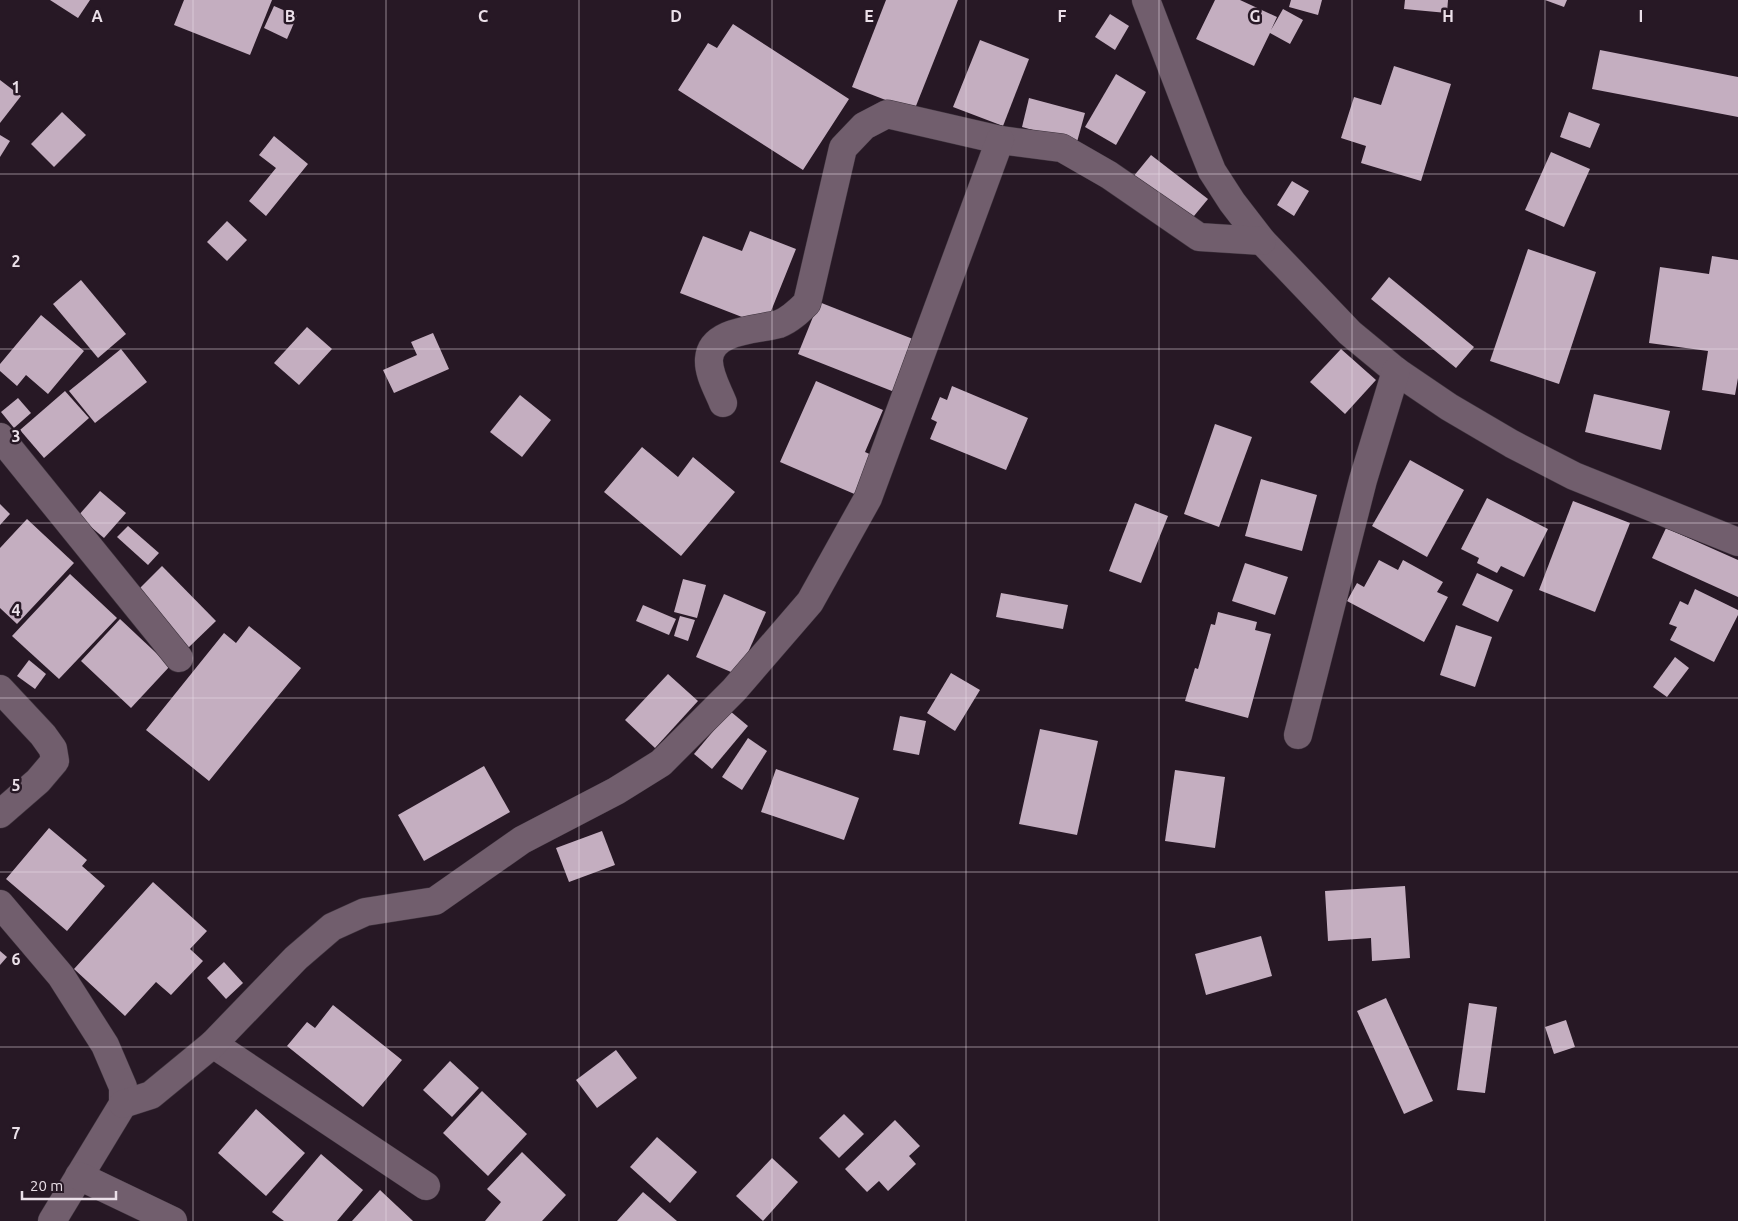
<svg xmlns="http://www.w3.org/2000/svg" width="1738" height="1221" font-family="Ubuntu,sans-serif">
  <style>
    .building { fill: #c4aec0 }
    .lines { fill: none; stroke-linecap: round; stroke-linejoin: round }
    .minor-casing { stroke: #3f343e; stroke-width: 29 }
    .minor { stroke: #715e6d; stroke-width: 28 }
    .grid { fill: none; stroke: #ebe0e9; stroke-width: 1; stroke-opacity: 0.55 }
    .grid-label { font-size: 16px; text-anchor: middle; font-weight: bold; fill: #ebe0e9; stroke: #271825; stroke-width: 5; stroke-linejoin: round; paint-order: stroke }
  </style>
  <rect width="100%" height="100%" fill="#271825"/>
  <g class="building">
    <path d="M50,0h40l-12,18z"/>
    <path d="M184,0h88l-22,55 -76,-30z"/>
    <path d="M886,0h72l-44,111 -62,-24z"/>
    <path d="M1215,0h25l37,17 -6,13 12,-21 20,11 -13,24 -20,-11 -16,33 -58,-27z"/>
    <path d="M1291,0h31l-4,15 -29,-8z"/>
    <path d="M1405,0h43l-1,13 -43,-4z"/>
    <path d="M1545,0h22l-3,7z"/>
    <path d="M274,6l23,10 -10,23 -23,-11z"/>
    <path d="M1110,14l19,12 -14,24 -20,-13z"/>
    <path d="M733,24l116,75 -46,71 -125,-80 30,-47 9,5z"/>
    <path d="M980,40l49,19 -26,67 -50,-19z"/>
    <path d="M1600,50l138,27v40l-146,-28z"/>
    <path d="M1394,66l57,18 -30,97 -60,-18 5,-17 -25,-8 13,-41 27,8z"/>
    <path d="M1116,74l30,18 -30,53 -31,-18z"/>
    <path d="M0,80l21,16 -21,27z"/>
    <path d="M1029,98l56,15 -8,29 -55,-15z"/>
    <path d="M62,112l24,23 -32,32 -23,-23z"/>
    <path d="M1569,112l31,12 -10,24 -30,-11z"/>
    <path d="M0,135l10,6 -10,16z"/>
    <path d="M274,136l34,28 -42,52 -17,-15 27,-33 -17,-13z"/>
    <path d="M1551,152l39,17 -26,58 -39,-17z"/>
    <path d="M1151,155l57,44 -19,23 -56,-45z"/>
    <path d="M1292,181l17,10 -15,25 -17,-11z"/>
    <path d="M227,221l20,19 -20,21 -20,-19z"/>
    <path d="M750,231l46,18 -31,77 -85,-33 23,-57 39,15z"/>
    <path d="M1528,249l68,23 -37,112 -69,-23z"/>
    <path d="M1712,256l26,4v118l-3,17 -33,-5 6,-39 -59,-8 11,-76 49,7z"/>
    <path d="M1389,277l85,70 -18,21 -85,-69z"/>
    <path d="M81,280l45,54 -28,24 -45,-54z"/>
    <path d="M819,302l99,39 -21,52 -99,-39z"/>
    <path d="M41,315l43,36 -36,43 -22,-19 -9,11 -17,-15v-7z"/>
    <path d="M307,327l25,22 -33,36 -25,-22z"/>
    <path d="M433,333l16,36 -55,24 -11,-23 34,-15 -6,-13z"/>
    <path d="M121,349l26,33 -52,41 -26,-32z"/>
    <path d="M1341,349l35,31 -31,34 -35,-32z"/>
    <path d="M816,381l67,29 -18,42 11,5 -17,39 -79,-34z"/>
    <path d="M952,386l76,32 -22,52 -76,-31 7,-17 -6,-3 9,-22 7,3z"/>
    <path d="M65,391l24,27 -45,40 -24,-28z"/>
    <path d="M1594,394l76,17 -9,39 -76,-18z"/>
    <path d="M520,395l31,25 -29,37 -32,-25z"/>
    <path d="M18,398l13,15 -17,15 -13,-16z"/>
    <path d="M1215,424l37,13 -33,90 -35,-13z"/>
    <path d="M642,447l36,30 15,-20 42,35 -54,64 -77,-64z"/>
    <path d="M1410,460l54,30 -37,67 -55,-31z"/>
    <path d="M1261,479l56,16 -15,56 -57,-15z"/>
    <path d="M100,491l26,22 -22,25 -26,-22z"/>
    <path d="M1487,498l61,31 -24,48 -23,-11 -4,7 -20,-10 2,-5 -18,-9z"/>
    <path d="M1573,501l57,22 -35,89 -56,-22z"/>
    <path d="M1135,503l33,13 -27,67 -32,-12z"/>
    <path d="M0,504l10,10 -10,11z"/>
    <path d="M27,519l47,44 -57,61 -17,-16v-60z"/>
    <path d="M128,526l31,27 -11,12 -31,-28z"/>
    <path d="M1666,528l72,32v37l-86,-39z"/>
    <path d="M1379,560l19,10 5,-10 40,22 -6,10 11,5 -24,45 -77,-41 10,-18 7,4z"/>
    <path d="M1245,563l43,14 -13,38 -43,-14z"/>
    <path d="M162,566l54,55 -28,27 -53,-55z"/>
    <path d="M1477,573l36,17 -15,32 -36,-17z"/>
    <path d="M70,574l47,44 -58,61 -47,-43z"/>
    <path d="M683,579l23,6 -9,33 -23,-6z"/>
    <path d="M1695,589l43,21v5l-24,47 -44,-22 7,-13 -8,-3 11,-23 8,4z"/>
    <path d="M1001,593l67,12 -5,24 -67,-12z"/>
    <path d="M724,594l42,18 -28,63 -42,-18z"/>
    <path d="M643,605l33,14 -7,16 -33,-14z"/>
    <path d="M1218,612l39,10 -2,8 16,4 -23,84 -63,-17 10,-33 3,1 13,-45 4,1z"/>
    <path d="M680,616l15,4 -7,21 -14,-5z"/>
    <path d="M120,619l50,47 -39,42 -50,-47z"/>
    <path d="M1456,625l36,12 -17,50 -35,-12z"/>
    <path d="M249,626l52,42 -92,113 -63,-51 78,-97 12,10z"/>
    <path d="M1675,657l14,11 -22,29 -14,-10z"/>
    <path d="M29,660l17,14 -11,15 -18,-13z"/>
    <path d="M951,673l29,17 -25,41 -28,-18z"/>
    <path d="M668,674l30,27 -43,47 -30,-28z"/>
    <path d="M730,711l18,15 -36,43 -18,-15z"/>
    <path d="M900,716l26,5 -7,34 -26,-5z"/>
    <path d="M1040,729l58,12 -21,94 -58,-11z"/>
    <path d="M748,738l19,13 -25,39 -20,-13z"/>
    <path d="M484,766l26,46 -86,49 -26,-46z"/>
    <path d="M776,769l83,29 -15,42 -83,-28z"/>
    <path d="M1175,770l50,7 -10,71 -50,-7z"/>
    <path d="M49,828l38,32 -5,6 23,20 -38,45 -61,-52z"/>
    <path d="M602,831l13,34 -46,17 -13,-34z"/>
    <path d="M153,882l54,49 -17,18 13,12 -32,34 -15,-13 -31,34 -51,-47z"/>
    <path d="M1405,886l5,72 -38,3 -1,-23 -43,3 -3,-50z"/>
    <path d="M1261,936l11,40 -66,19 -11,-41z"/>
    <path d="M0,951l7,6 -7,8z"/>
    <path d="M224,962l19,21 -17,16 -19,-21z"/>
    <path d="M1386,998l47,103 -29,13 -47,-103z"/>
    <path d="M1469,1003l28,4 -12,86 -28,-3z"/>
    <path d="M333,1005l69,55 -39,47 -76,-61 20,-24 8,6z"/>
    <path d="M1566,1020l9,27 -21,7 -9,-27z"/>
    <path d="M616,1050l21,28 -40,30 -21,-28z"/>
    <path d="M450,1061l29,27 -27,29 -29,-27z"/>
    <path d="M482,1091l45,43 -39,42 -45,-43z"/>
    <path d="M256,1109l49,44 -39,43 -48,-43z"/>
    <path d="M844,1114l20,20 -25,24 -20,-20z"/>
    <path d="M895,1120l25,26 -11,10 7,8 -28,27 -9,-10 -12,11 -22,-23z"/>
    <path d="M657,1137l40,35 -27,31 -40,-36z"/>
    <path d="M522,1152l44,43 -24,26h-57l16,-19 -14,-13z"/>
    <path d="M321,1154l42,36 -26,31h-53l-12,-9z"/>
    <path d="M772,1158l26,24 -35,39 -27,-25z"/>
    <path d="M380,1190l33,31h-61z"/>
    <path d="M643,1192l34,29h-60z"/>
  </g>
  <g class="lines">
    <defs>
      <g id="minor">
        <path d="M1146,0l54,141 12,30 20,31 30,39 88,92 46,38 53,36 63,37 62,32 164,66"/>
        <path d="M723,403c-5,-13 -15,-29 -14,-44 2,-30 49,-29 70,-35 11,-4 20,-13 28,-21l36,-155 21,-22 23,-12 113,26 62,8 47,27 90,62 63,4"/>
        <path d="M0,437l179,221"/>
        <path d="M0,689l43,46 10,14 2,12 -17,20 -38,33"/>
        <path d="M1298,735l65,-255 33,-109"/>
        <path d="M0,904l61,72 44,69 18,42v17l-71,117"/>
        <path d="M213,1044l213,142"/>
        <path d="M123,1104l28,-9 62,-51 83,-86 36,-31 33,-15 70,-11 87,-61 94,-49 45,-28 73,-73 76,-88 58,-104 132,-358"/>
        <path d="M79,1176l94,45"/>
      </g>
    </defs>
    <use href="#minor" class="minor-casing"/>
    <use href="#minor" class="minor"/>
  </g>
  <path class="grid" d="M193,0v1221M386,0v1221M579,0v1221M772,0v1221M966,0v1221M1159,0v1221M1352,0v1221M1545,0v1221M0,174h1738M0,349h1738M0,523h1738M0,698h1738M0,872h1738M0,1047h1738"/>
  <g class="grid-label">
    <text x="97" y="22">A</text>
    <text x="290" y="22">B</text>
    <text x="483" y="22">C</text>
    <text x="676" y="22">D</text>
    <text x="869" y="22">E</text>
    <text x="1062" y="22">F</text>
    <text x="1255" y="22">G</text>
    <text x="1448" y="22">H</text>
    <text x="1641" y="22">I</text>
    <text x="16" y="93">1</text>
    <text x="16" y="267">2</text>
    <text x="16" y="442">3</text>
    <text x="16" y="616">4</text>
    <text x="16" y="791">5</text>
    <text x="16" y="965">6</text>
    <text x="16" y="1139">7</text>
  </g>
  <path d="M22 1191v8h94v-8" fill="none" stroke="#ebe0e9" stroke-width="2.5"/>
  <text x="30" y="1191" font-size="15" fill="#ebe0e9" stroke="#271825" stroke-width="4" paint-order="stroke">20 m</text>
</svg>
